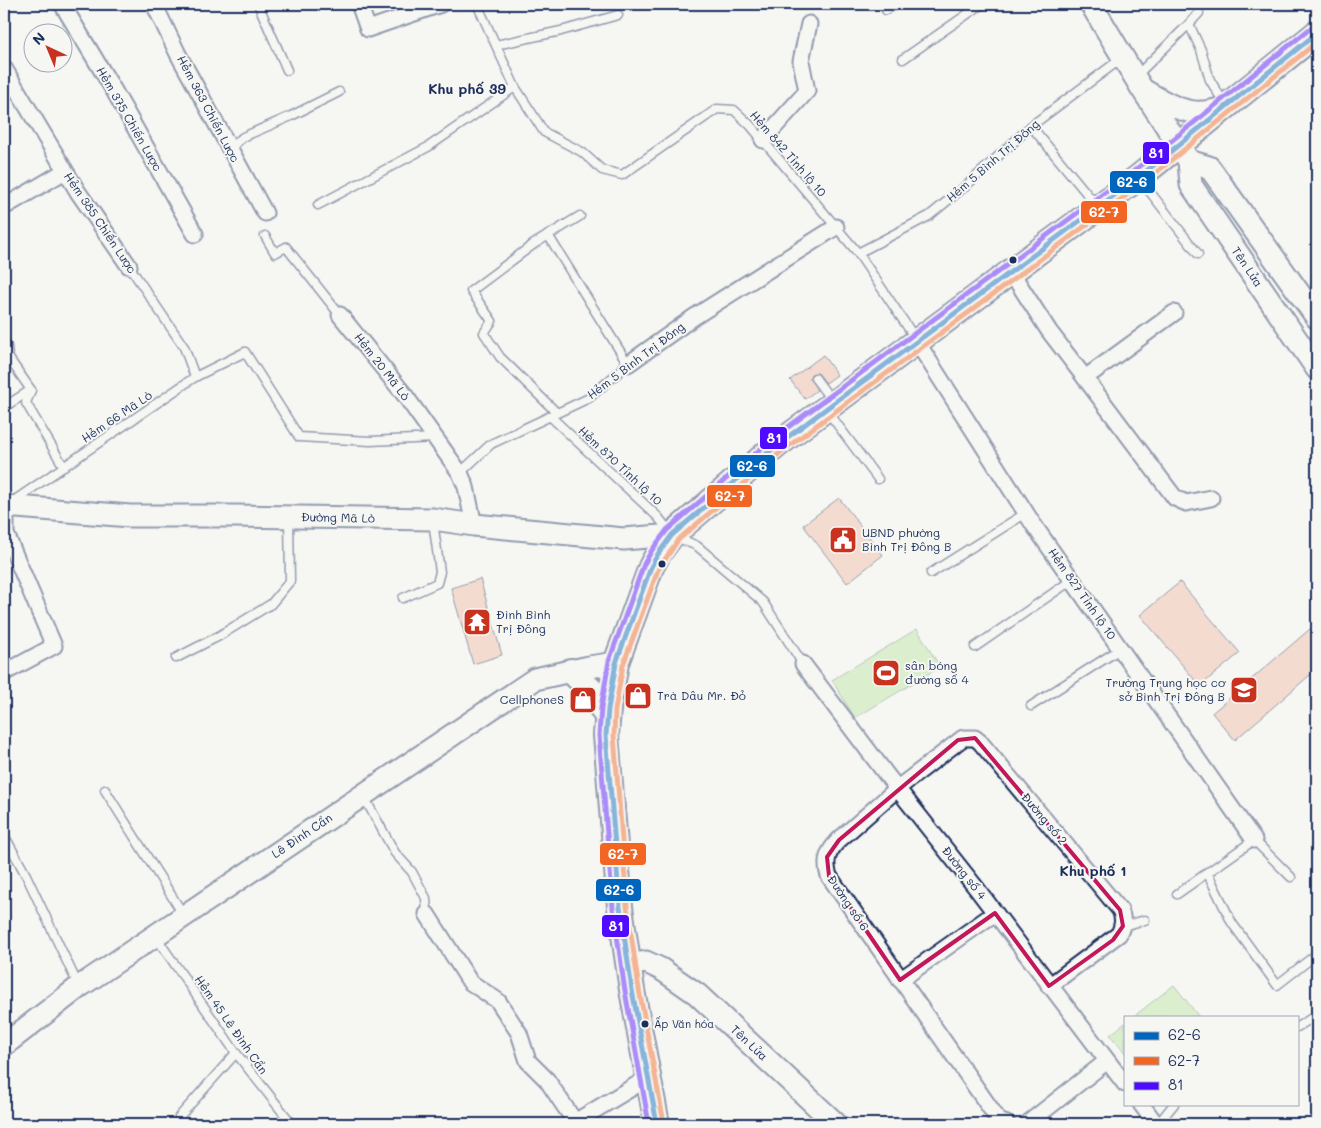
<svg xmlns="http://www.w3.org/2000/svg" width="1321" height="1128" font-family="Mali,sans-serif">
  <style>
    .green { fill: #bbe5a1; stroke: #6b8a80 }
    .building { fill: #f2bba6; stroke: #1b2f5e }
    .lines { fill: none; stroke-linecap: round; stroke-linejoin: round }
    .lane-casing { stroke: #1b2f5e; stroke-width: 11 }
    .street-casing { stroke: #1b2f5e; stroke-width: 19 }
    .secondary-casing { stroke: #1b2f5e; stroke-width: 25 }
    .primary-casing { stroke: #1b2f5e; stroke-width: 28 }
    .lane { stroke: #f6f6f2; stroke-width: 8 }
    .street { stroke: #f6f6f2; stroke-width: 15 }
    .secondary { stroke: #f6f6f2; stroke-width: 21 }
    .primary { stroke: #f6f6f2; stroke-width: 24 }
    .bus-1-casing { stroke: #f6f6f2; stroke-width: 9 }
    .bus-2-casing { stroke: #f6f6f2; stroke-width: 9 }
    .bus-3-casing { stroke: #f6f6f2; stroke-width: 9 }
    .bus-1 { stroke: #0065bd; stroke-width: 5 }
    .bus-2 { stroke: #f26522; stroke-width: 5 }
    .bus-3 { stroke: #4f0aff; stroke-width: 5 }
    .marked { fill: none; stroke: #c2185b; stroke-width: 4; stroke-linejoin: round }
    .bus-dot { fill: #1b2f5e; stroke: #f6f6f2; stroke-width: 2 }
    .labels { text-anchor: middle; stroke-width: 4; stroke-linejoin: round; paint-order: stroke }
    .bus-label { font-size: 11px; fill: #1b2f5e; stroke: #f6f6f2; text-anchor: start }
    .street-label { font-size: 12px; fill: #1b2f5e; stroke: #f6f6f2 }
    .poi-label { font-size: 12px; fill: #1b2f5e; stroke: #f6f6f2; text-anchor: start }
    .neighbourhood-label { font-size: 14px; font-weight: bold; fill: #1b2f5e; stroke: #f6f6f2 }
    .line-badge { stroke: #f6f6f2; stroke-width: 2 }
    .badge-label { font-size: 14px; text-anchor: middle; font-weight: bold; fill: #fff }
  </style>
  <rect width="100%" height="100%" fill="#f6f6f2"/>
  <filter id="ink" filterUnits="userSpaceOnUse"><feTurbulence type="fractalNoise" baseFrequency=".02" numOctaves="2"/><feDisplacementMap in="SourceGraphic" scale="10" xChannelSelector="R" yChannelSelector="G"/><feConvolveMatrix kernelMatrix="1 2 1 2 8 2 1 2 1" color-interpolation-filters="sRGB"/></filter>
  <g filter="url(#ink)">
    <g class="green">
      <path d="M917,629l23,38 -85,51 -23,-38z"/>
      <path d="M1174,985l25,32h-66z"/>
      <path d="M1125,1023v30l-15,-18z"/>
    </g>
    <g class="building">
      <path d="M823,355l14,20 -11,8 -8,-10 -7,1 -1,5 7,11 -12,9 -15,-19z"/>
      <path d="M839,498l44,57 -36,28 -44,-58z"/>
      <path d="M480,579l22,76 -29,9 -22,-76z"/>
      <path d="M1180,582l60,71 -40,33 -60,-71z"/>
      <path d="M1317,623v46l-82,71 -23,-27z"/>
    </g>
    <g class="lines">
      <defs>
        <g id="lane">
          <path d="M258,4l29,66"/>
          <path d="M477,4l38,83 29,45 38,20 20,18 20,5 95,-66 17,1 16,15 108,128 57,85"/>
          <path d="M964,4l8,6"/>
          <path d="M886,10l11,-6"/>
          <path d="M1199,13l-10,11 12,26 9,30 14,23"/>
          <path d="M496,45l65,-14 57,-16"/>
          <path d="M903,59l79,-55"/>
          <path d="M1136,76l53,-52"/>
          <path d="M1031,126l66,80"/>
          <path d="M229,149l14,-12 46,-20 50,-25"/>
          <path d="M1140,179l58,75"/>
          <path d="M318,205l110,-58 87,-60"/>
          <path d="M265,236l10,17 11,-6 54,68"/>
          <path d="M858,253l71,-37 39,-32 63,-58 91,-68"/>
          <path d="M129,266l55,81 11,30"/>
          <path d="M4,341l3,5 1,11 23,33 -5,13 38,64"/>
          <path d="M815,378l17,23"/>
          <path d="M4,407l27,-17"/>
          <path d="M556,412l-56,-55 -16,-24 8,-12 -21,-30 63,-47 46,-28"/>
          <path d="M828,412l50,67"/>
          <path d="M550,416l108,101 14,18 25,11 66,56 40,62"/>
          <path d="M460,473l31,-29 98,-46 39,-34 -80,-129"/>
          <path d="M12,502l183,-125 50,-25 54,85 71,4 66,-3"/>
          <path d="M931,573l95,-60"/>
          <path d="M403,598l34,-15 3,-11 -7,-51"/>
          <path d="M975,647l97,-67"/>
          <path d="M176,658l43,-22 52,-32 19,-23 -1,-62"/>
          <path d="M1031,706l89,-57"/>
          <path d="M105,790l78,124"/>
          <path d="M364,797l31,56 17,19 14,26 1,16"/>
          <path d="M4,835l22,40 52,110"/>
          <path d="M1207,872l25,51 45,62 36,-28"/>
          <path d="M1177,894l77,-54 37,37"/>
          <path d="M1123,926l22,-6"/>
          <path d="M156,937l80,116 56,71"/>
          <path d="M1297,1027l20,-12"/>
          <path d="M184,1124l-5,-7 57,-64"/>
          <path d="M1158,1124l16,-20"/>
        </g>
        <g id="street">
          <path d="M62,4l51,85 82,145"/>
          <path d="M154,4l24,50 87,159"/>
          <path d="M359,4l9,25 73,-25"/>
          <path d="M4,68l74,124 51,74"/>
          <path d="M763,140l44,-49 -6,-30 8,-37"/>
          <path d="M4,207l61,-36"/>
          <path d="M1011,272l38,59 36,47 89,-65"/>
          <path d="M340,315l64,79 56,79 6,14 8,38"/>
          <path d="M917,342l116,182 221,316"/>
          <path d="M628,364l66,-47 142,-90"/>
          <path d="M1085,378l90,120 11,5 25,-5"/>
          <path d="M803,664l86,114 88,111 148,195"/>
          <path d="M4,673l50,-27 -48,-112v-28"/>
          <path d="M427,914l43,68 28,19 21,32 9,28 19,19 28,42 73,-44"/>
          <path d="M900,980l95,-67"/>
          <path d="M1141,1104l15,20"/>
          <path d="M1007,1124l-7,-2 -5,-7 -166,-239c-5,-15 -1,-25 10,-36l59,-52 65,-50h12l5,4 140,168c4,9 3,15 -1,24l-70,52"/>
          <path d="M1027,1124l80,-63"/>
        </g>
        <g id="secondary">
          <path d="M1091,4l51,85 47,72 2,24 126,184"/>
          <path d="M1145,91c17,10 38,23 58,21 8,0 16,-3 24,-5"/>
          <path d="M1189,161l20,6 108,151"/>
          <path d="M4,506l126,10h106l197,3 41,6 150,14 48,-4"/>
          <path d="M629,965l17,-3 15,7 36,25 139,130"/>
          <path d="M4,1045l75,-58 456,-308 54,-12 27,-4"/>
        </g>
        <g id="primary">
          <path d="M571,671l21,20 15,26"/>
          <path d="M657,1124l-25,-134 -12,-83 -14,-172 2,-26 8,-46 35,-96 7,-13 14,-19 105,-90 362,-268 178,-144"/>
        </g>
      </defs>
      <use href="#lane" class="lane-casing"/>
      <use href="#street" class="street-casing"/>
      <use href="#secondary" class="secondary-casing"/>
      <use href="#primary" class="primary-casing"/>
      <use href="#lane" class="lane"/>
      <use href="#street" class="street"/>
      <use href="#secondary" class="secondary"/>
      <use href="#primary" class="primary"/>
      <defs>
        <path id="bus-1" d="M657,1124l-25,-134 -12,-83 -14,-172 2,-26 8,-46 35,-96 7,-13 14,-19 105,-90 362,-268 178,-144"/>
        <path id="bus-2" d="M664,1123l-25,-134 -12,-83 -13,-171 1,-25 8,-45 35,-95 20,-30 104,-89 361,-268 174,-141"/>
        <path id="bus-3" d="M649,1124l-24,-133 -12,-83 -14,-173 2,-27 8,-47 35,-97 8,-14 15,-20 105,-91 362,-268 178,-144"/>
      </defs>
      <use href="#bus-1" class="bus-1-casing"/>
      <use href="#bus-2" class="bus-2-casing"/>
      <use href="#bus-3" class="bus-3-casing"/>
      <use href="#bus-1" class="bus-1"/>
      <use href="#bus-2" class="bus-2"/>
      <use href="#bus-3" class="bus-3"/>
    </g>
  </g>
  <path d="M0 0H1321V1128H0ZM975,738l145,172 3,16 -10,14 -64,46 -54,-73 -95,67 -71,-104 -2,-19 12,-17 119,-100z" fill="#f6f6f2" fill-opacity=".55" fill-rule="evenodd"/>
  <path class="marked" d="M975,738l145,172 3,16 -10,14 -64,46 -54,-73 -95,67 -71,-104 -2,-19 12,-17 119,-100z"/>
  <defs>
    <symbol id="civic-square" viewBox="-11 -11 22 22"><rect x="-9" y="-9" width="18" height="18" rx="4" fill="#c8321e" stroke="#f6f6f2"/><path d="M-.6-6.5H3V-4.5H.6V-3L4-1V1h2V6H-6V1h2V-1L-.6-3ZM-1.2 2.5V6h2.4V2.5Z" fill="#fff"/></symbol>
    <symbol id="temple-square" viewBox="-11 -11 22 22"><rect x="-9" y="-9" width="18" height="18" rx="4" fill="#c8321e" stroke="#f6f6f2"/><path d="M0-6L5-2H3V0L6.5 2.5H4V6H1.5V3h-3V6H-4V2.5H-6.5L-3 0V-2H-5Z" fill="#fff"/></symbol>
    <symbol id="stadium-square" viewBox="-11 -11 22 22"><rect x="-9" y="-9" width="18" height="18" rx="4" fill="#c8321e" stroke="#f6f6f2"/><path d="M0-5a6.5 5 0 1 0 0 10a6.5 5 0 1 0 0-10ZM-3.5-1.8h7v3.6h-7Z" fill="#fff"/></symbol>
    <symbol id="school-square" viewBox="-11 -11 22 22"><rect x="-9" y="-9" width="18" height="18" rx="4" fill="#c8321e" stroke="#f6f6f2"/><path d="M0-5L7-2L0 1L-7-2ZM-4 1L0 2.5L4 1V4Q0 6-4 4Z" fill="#fff"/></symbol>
    <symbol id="shop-square" viewBox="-11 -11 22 22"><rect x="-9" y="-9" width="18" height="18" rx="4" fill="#c8321e" stroke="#f6f6f2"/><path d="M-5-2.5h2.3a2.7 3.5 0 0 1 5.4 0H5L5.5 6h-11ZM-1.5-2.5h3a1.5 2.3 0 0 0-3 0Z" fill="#fff"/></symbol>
  </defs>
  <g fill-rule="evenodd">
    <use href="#civic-square" x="827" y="524" width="32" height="32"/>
    <use href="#temple-square" x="461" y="606" width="32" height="32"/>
    <use href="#stadium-square" x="870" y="657" width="32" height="32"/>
    <use href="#school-square" x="1228" y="674" width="32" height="32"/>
    <use href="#shop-square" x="622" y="680" width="32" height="32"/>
    <use href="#shop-square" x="567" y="684" width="32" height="32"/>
  </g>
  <g class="bus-dot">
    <circle cx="1013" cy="260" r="4.5"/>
    <circle cx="662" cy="564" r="4.5"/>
    <circle cx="645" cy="1024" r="4.5"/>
  </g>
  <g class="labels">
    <g class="bus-label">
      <text x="654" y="1028">Ấp Văn hóa</text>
    </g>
    <g class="street-label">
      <text transform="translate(208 109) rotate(62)" y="4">Hẻm 363 Chiến Lược</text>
      <text transform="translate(129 119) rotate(60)" y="4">Hẻm 375 Chiến Lược</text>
      <text transform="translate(788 154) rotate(49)" y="4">Hẻm 842 Tỉnh lộ 10</text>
      <text transform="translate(993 161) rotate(-41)" y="4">Hẻm 5 Bình Trị Đông</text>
      <text transform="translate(100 223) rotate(56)" y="4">Hẻm 385 Chiến Lược</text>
      <text transform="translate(1247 267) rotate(56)" y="4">Tên Lửa</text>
      <text transform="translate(636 361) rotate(-37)" y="4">Hẻm 5 Bình Trị Đông</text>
      <text transform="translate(382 367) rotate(52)" y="4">Hẻm 20 Mã Lò</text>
      <text transform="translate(117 417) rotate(-34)" y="4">Hẻm 66 Mã Lò</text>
      <text transform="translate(620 466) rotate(43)" y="4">Hẻm 870 Tỉnh lộ 10</text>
      <text transform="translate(338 518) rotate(1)" y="4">Đường Mã Lò</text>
      <text transform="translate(1082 594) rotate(55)" y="4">Hẻm 827 Tỉnh lộ 10</text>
      <text transform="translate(1044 819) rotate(50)" y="4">Đường số 2</text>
      <text transform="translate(302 836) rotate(-34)" y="4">Lê Đình Cẩn</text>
      <text transform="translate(964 873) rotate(52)" y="4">Đường số 4</text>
      <text transform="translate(848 903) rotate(56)" y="4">Đường số 6</text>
      <text transform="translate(231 1025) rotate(55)" y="4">Hẻm 45 Lê Đình Cẩn</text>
      <text transform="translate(749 1043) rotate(43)" y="4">Tên Lửa</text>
    </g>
    <g class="poi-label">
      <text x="862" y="537">UBND phường<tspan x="862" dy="14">Bình Trị Đông B</tspan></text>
      <text x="496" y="619">Đình Bình<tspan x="496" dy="14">Trị Đông</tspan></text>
      <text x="905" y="670">sân bóng<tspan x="905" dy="14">đường số 4</tspan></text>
      <text x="1225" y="687" text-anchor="end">Trường Trung học cơ<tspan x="1225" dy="14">sở Bình Trị Đông B</tspan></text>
      <text x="657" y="700">Trà Dâu Mr. Đỏ</text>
      <text x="564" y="704" text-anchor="end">CellphoneS</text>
    </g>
    <g class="neighbourhood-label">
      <text x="467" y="94">Khu phố 39</text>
      <text x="1093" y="876">Khu phố 1</text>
    </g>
  </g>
  <g class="line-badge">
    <rect x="1142" y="141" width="28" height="24" rx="5" fill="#4f0aff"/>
    <rect x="1109" y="170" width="47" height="24" rx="5" fill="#0065bd"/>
    <rect x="1080" y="200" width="48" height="24" rx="5" fill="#f26522"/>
    <rect x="759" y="426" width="29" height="24" rx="5" fill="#4f0aff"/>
    <rect x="729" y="454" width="47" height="24" rx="5" fill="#0065bd"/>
    <rect x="706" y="484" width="47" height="24" rx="5" fill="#f26522"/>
    <rect x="599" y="842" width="48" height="24" rx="5" fill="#f26522"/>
    <rect x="595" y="878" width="47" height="24" rx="5" fill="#0065bd"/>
    <rect x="601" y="914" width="29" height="24" rx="5" fill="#4f0aff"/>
  </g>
  <g class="badge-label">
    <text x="1156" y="158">81</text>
    <text x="1132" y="187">62-6</text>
    <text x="1104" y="217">62-7</text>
    <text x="774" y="443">81</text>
    <text x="752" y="471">62-6</text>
    <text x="730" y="501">62-7</text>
    <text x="623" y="859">62-7</text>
    <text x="619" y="895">62-6</text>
    <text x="616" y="931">81</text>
  </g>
  <rect width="1321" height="1128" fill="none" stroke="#f6f6f2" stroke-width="20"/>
  <rect x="10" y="10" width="1301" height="1108" fill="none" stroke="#1b2f5e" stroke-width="2" filter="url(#ink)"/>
  <rect x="1124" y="1016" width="175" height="90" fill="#f6f6f2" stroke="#9ea6b7"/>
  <rect x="1134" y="1032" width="25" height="8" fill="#0065bd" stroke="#9ea6b7"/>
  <text x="1168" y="1040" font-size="15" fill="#1b2f5e">62-6</text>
  <rect x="1134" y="1057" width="25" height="8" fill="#f26522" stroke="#9ea6b7"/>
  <text x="1168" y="1066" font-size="15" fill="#1b2f5e">62-7</text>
  <rect x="1134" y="1082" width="25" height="8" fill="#4f0aff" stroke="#9ea6b7"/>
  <text x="1168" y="1090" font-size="15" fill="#1b2f5e">81</text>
  <g transform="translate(48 48) rotate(316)"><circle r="24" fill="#f6f6f2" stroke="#9ea6b7"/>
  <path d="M0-4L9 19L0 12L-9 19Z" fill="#c8321e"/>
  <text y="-8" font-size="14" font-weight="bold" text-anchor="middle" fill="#1b2f5e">N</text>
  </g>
</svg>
